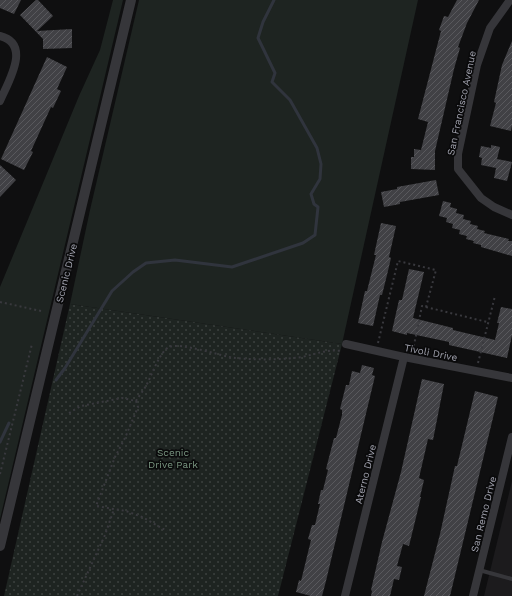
<svg xmlns="http://www.w3.org/2000/svg" width="512" height="596" font-family="'Work Sans',sans-serif">
  <style>
    .built { fill: #1c1b1d }
    .green { fill: #1e2421 }
    .park { fill: url(#park-dots) }
    .lines { fill: none; stroke-linecap: round; stroke-linejoin: round }
    .stream { stroke: #30343d; stroke-width: 3 }
    .building { fill: url(#building-hatch) }
    .path { stroke: #39393e; stroke-width: 2; stroke-dasharray: 2 3; stroke-linecap: butt }
    .service { stroke: #36363a; stroke-width: 4 }
    .minor { stroke: #36363a; stroke-width: 8 }
    .tertiary { stroke: #36363a; stroke-width: 10 }
    .labels { text-anchor: middle; stroke-width: 3.5; stroke-linejoin: round; paint-order: stroke }
    .street-label { font-size: 10px; fill: #a2a3af; stroke: #0a0a0b }
    .park-label { font-size: 10px; fill: #7b9883; stroke: #0a0a0b }
  </style>
  <defs>
    <pattern id="park-dots" width="8" height="8" patternUnits="userSpaceOnUse"><rect width="8" height="8" fill="#1e2421"/><path d="M2 2h.1M6 6h.1" fill="none" stroke="#3c413f" stroke-width="1.8" stroke-linecap="round"/></pattern>
    <pattern id="building-hatch" width="6" height="6" patternUnits="userSpaceOnUse"><rect width="6" height="6" fill="#414145"/><path d="M-1 1l2-2M0 6l6-6M5 7l2-2" fill="none" stroke="#59595d"/></pattern>
  </defs>
  <rect width="100%" height="100%" fill="#0f0f10"/>
  <path class="built" d="M512,481v115h-28z"/>
  <g class="green">
    <path d="M113,0h10l-123,519v-232l79,-191 21,-46z"/>
    <path d="M139,0h279l-76,344 -272,-40 20,-94z"/>
  </g>
  <path class="park" d="M70,304l272,40 -64,252h-274z"/>
  <g class="lines">
    <g class="stream">
      <path d="M56,380l9,-12 47,-77 21,-19 13,-9 29,-3 57,7 71,-24 12,-8 3,-28 -4,-3 -3,-10 9,-15 1,-15 -4,-16 -27,-48 -18,-18 3,-9 -17,-35 5,-16 11,-22"/>
      <path d="M0,442l9,-19"/>
    </g>
  </g>
  <g class="building">
    <path d="M0,0h21l-7,14 -14,-6z"/>
    <path d="M36,0h2l15,16 -16,15 35,-2v19l-29,1v-10l-23,-24z"/>
    <path d="M457,0h22l-12,23 -9,24 2,1 -6,21 -19,82v19l-24,-1v-12h3v-8l7,1 7,-28 -10,-3 23,-88 -2,-1 5,-14 4,1z"/>
    <path d="M512,41v84l-1,6 -21,-5 6,-23 -2,-1 8,-37z"/>
    <path d="M47,57l20,10 -10,22 4,2 -8,17 -2,-1 -20,44 2,1 -9,18 -23,-11z"/>
    <path d="M491,145l9,2 -3,12 15,3 -5,19 -13,-3 2,-10 -15,-3 1,-7 -3,-1 2,-11 10,2z"/>
    <path d="M0,165l16,15 -16,17z"/>
    <path d="M436,180l3,15 -39,7v2l-16,3 -3,-15 16,-3v-2z"/>
    <path d="M443,201l8,2 -1,4 7,2 -1,4 8,2 -1,4 8,2 -1,3 8,2 -1,3 8,2 -1,2 25,6 -1,2h4v15l-31,-9v-2l-8,-2 1,-2 -8,-2 1,-3 -8,-2 1,-4 -8,-2 1,-4 -7,-2 1,-4 -8,-2z"/>
    <path d="M381,223l15,3 -7,31 2,1 -4,17 -5,20h-2l-7,31 -15,-3 7,-32h2l9,-36h-2z"/>
    <path d="M409,269l15,3 -11,46 40,10v2l42,10 4,-17h-2l4,-16 11,2v26l-5,23 -58,-13v-3l-42,-9v2l-15,-4 7,-31h3z"/>
    <path d="M362,365l12,3 -2,7 3,1 -49,205 -4,15h-11l-15,-4 3,-12 2,1 10,-41 -3,-1 4,-14h3l5,-21h-2l3,-14h2l5,-20 -2,-1 8,-31h2l6,-23v-5l-2,-1 6,-24h3l3,-14 8,2z"/>
    <path d="M422,379l22,5 -11,56 -5,-1 -9,39 5,2 -4,17h1l-12,49 -6,-2 -6,22 5,1 -3,13 -5,-1 -4,17h-19l1,-5 -1,-1 11,-48 19,-70z"/>
    <path d="M475,391l23,6 -48,199h-26l16,-62 15,-68h2z"/>
  </g>
  <g class="lines">
    <g class="path">
      <path d="M0,302l41,9"/>
      <path d="M426,307l61,15"/>
      <path d="M378,343l20,-82 38,9 -10,37 -4,-1 -9,44"/>
      <path d="M478,363l17,-67"/>
      <path d="M136,401c3,-5 7,-10 10,-15 5,-9 14,-35 23,-39 12,-5 51,9 66,11 22,2 45,2 67,-1 14,-3 25,-8 39,-6"/>
      <path d="M69,413l12,-7 41,-8 14,3 2,6 -13,31 -10,19 -19,49 30,5 16,6 25,14"/>
      <path d="M0,474l32,-130"/>
      <path d="M77,596l28,-61 9,-26"/>
    </g>
    <path class="service" d="M479,570l33,9"/>
    <g class="minor">
      <path d="M510,0l-20,28 -13,37 -19,89v15l23,29 13,9 18,8"/>
      <path d="M0,36c32,8 8,46 0,65"/>
      <path d="M346,344l58,13 108,21"/>
      <path d="M345,596l59,-239"/>
      <path d="M473,596l39,-159"/>
    </g>
    <path class="tertiary" d="M0,546l131,-546"/>
  </g>
  <g class="labels">
    <g class="street-label">
      <text transform="translate(461 103) rotate(-78)" y="4">San Francisco Avenue</text>
      <text transform="translate(66 273) rotate(-76)" y="4">Scenic Drive</text>
      <text transform="translate(431 352) rotate(11)" y="4">Tivoli Drive</text>
      <text transform="translate(365 474) rotate(-76)" y="4">Aterno Drive</text>
      <text transform="translate(483 514) rotate(-76)" y="4">San Remo Drive</text>
    </g>
    <g class="park-label">
      <text x="173" y="456">Scenic<tspan x="173" dy="12">Drive Park</tspan></text>
    </g>
  </g>
</svg>
